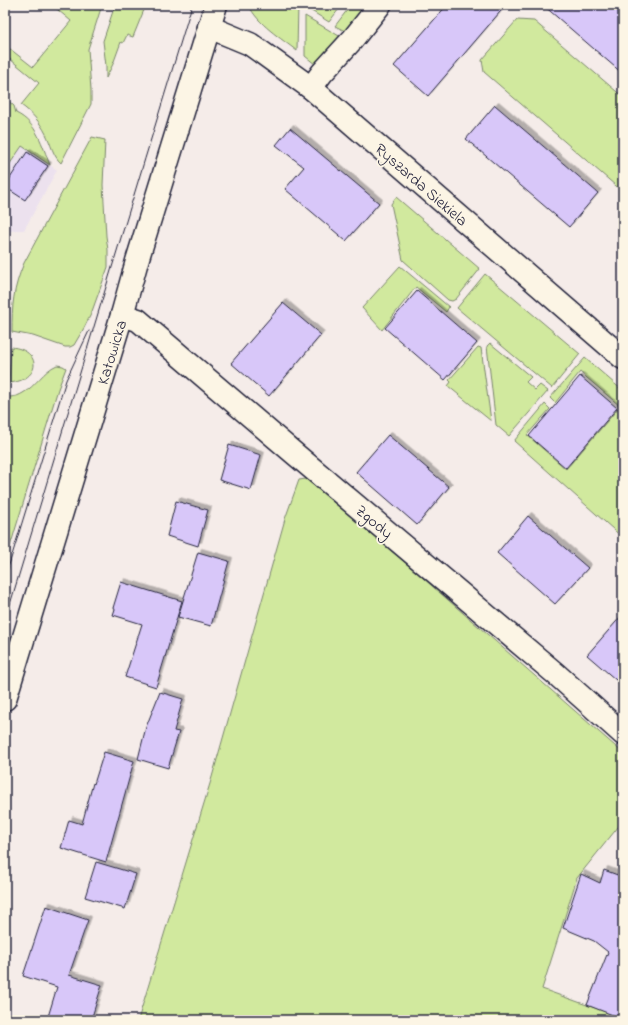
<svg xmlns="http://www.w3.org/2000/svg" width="628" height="1025" font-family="'Indie Flower',sans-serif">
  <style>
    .built { fill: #ece1ee }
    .green { fill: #d1e99e; stroke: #7a866c }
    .building { fill: #d8c7f9; stroke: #22223b; filter: url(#shadow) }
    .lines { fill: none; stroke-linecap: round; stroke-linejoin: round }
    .minor-casing { stroke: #22223b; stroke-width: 25 }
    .minor { stroke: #fcf5e5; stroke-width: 22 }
    .tram { stroke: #22223b; stroke-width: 1 }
    .labels { text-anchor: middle; stroke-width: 3.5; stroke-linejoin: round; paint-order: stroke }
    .street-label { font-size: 16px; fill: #22223b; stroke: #fcf5e5 }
  </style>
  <defs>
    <filter id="shadow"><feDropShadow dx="3.5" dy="-3.5" stdDeviation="0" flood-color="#0004"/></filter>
  </defs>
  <rect width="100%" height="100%" fill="#f5ece9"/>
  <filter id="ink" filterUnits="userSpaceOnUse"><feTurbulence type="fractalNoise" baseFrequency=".025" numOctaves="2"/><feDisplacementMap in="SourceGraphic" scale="8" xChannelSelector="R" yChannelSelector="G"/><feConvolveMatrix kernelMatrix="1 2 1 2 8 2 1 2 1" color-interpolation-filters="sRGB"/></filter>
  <g filter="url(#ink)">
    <path class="built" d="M22,146l35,24 -33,60h-8l-10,2 -1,2v-63z"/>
    <g class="green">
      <path d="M52,5h50l-14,44 3,41v14l-30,59c-8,-7 -10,-19 -15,-29 -6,-12 -14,-21 -25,-29l18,-22 -34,-28v-10l28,22 38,-46z"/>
      <path d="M115,5h31l-13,32 -6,-2 -4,8 -2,-1 -8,22 -7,14v-12l-3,-25z"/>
      <path d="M249,5h49l-1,46c-15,-12 -41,-28 -48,-46z"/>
      <path d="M305,5h37l-13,17 -24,-15z"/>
      <path d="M351,5h25l-25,29 -16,-8z"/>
      <path d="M305,16l41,24 -25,29 -16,-13z"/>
      <path d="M517,20l17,1 89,76v95l-139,-120 -2,-12z"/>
      <path d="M5,98l9,8 2,7c21,10 26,32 34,52l-28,-19 -17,25z"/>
      <path d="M92,137l13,3 -2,45 3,51 2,14v17l-17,47 -7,14 -10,17 -4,2h-5l-32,-11 -21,-4c0,-27 1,-43 12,-69z"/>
      <path d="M396,197l84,72 -24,30 -4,2 -4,-1 -45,-40 -12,-56z"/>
      <path d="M400,266l49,41 -3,5 -30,-25 -34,43 -20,-22z"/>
      <path d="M485,274l95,80 -28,34 -95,-80z"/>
      <path d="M490,343l41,34 -5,5 9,8 5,-5 8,6 -39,45 -13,-11 -9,-79z"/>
      <path d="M11,347c31,3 31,33 -2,36z"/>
      <path d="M478,347l3,1 10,73 -43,-35 3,-4 -2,-2z"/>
      <path d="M585,358l38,33v147l-109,-97 31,-37 5,5 -23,26 39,34 54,-63 -40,-34 -25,31 -5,-5z"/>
      <path d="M57,365l6,1 3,2 -8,21 -53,174v-165c6,-2 10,0 18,-5 13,-7 20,-22 34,-28z"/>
      <path d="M306,479l109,92 208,182v68l-46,57 -35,111 81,29v2h-485l74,-243 73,-258 14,-39z"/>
    </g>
    <g class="building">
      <path d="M447,5h59l-78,91 -34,-30z"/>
      <path d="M543,5h68l12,10v59z"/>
      <path d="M495,105l103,88 -29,34 -103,-88z"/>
      <path d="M290,128l89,75 -33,38 -61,-52 19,-22 -28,-22z"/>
      <path d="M27,152l21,14 -23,34 -20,-13v-1z"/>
      <path d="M417,291l60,52 -32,37 -60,-52z"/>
      <path d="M283,303l38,32 -52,61 -38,-33z"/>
      <path d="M580,376l37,32 -51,60 -37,-32z"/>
      <path d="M388,435l61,52 -32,38 -61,-53z"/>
      <path d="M229,445l32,10 -10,35 -32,-10z"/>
      <path d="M176,501l32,9 -10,36 -31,-10z"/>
      <path d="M528,516l60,52 -33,36 -58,-51z"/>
      <path d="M198,552l31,9 -18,65 -33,-9z"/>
      <path d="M121,582l61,19 -26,86 -31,-10 17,-53 -29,-9 2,-6 -2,-1z"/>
      <path d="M623,614v72l-36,-31z"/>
      <path d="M160,692l23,7 -9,32 5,1 -11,36 -30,-9 8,-32z"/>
      <path d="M104,752l30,9 -28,101 -45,-14 8,-28 13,4 11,-41 1,1z"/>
      <path d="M96,862l40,12 -11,35 -40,-12z"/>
      <path d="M604,870l19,7v142l-36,-14 21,-53 -14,-11 -31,-13 18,-54 19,9z"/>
      <path d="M46,906l42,14 -19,55 33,10 -11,35h-44l10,-33 -34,-11z"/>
    </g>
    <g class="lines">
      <defs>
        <g id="minor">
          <path d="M209,27l41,17 61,44 312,270"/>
          <path d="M311,88l11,-15 30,-33 28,-35"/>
          <path d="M122,315l16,5 157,134 261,220 67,60"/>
          <path d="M5,699l117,-384 15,-54 79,-256"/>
        </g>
      </defs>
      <use href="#minor" class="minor-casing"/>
      <use href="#minor" class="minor"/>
      <g class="tram">
        <path d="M5,578l61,-198 23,-49"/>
        <path d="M5,621c62,-205 124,-411 187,-616"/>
      </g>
    </g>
  </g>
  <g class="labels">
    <g class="street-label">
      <text transform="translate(422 184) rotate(41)" y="6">Ryszarda Siekiela</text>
      <text transform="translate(111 352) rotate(-73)" y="6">Katowicka</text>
      <text transform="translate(375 521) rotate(40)" y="6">Zgody</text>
    </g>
  </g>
  <rect width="628" height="1025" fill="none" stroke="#fcf5e5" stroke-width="20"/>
  <rect x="10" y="10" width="608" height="1005" fill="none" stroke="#22223b" stroke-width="1.5" filter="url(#ink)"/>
</svg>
